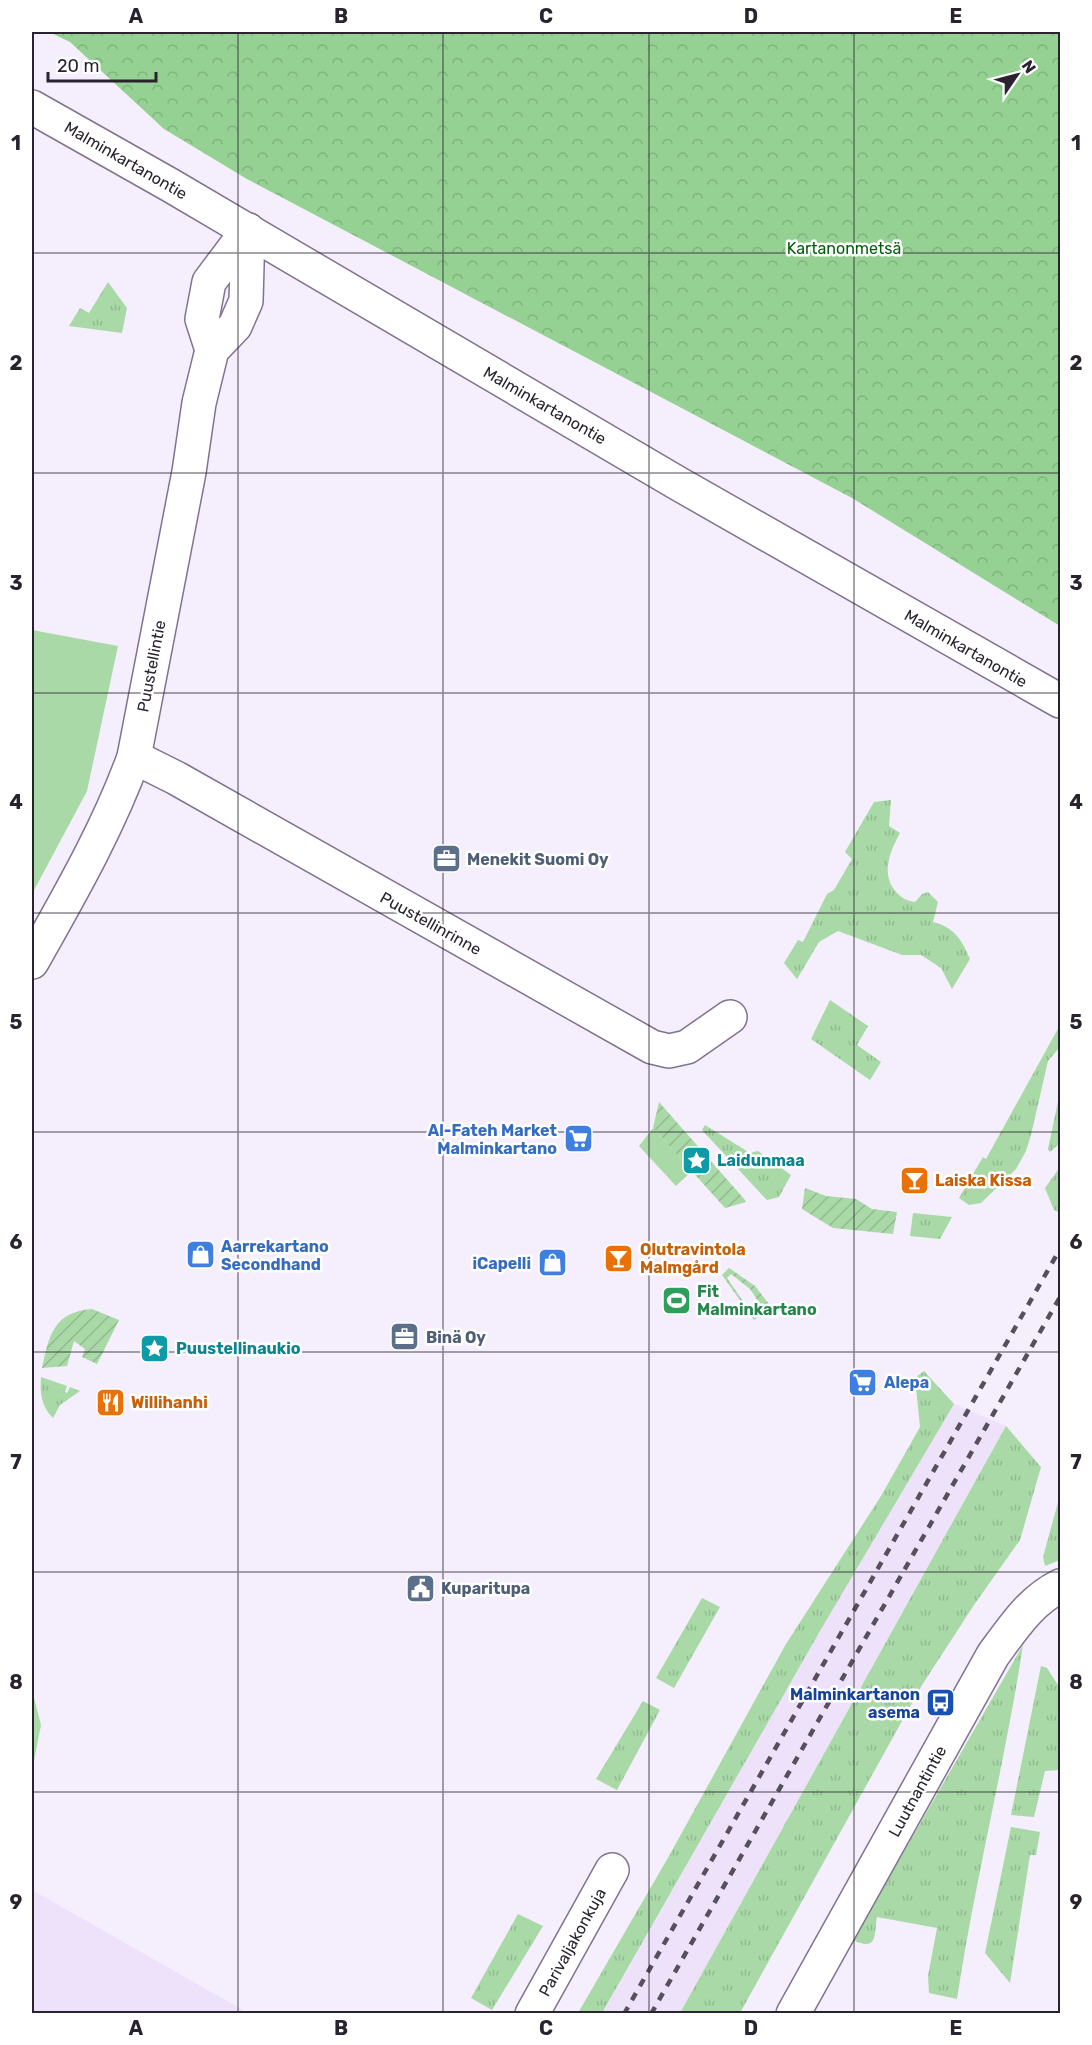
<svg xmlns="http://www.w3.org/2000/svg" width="1092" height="2045" font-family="Rubik,sans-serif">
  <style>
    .built { fill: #eee2fb }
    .grass { fill: url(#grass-tufts) }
    .forest { fill: url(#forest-crowns) }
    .park { fill: #a9d9a7 }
    .garden { fill: url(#garden-furrows); fill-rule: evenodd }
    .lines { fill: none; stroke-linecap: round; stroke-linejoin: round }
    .minor-casing { stroke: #827291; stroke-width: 36 }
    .major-casing { stroke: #827291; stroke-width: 36 }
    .minor { stroke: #fff; stroke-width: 33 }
    .major { stroke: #fff; stroke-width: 33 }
    .rail { stroke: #56505d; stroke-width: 4.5; stroke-dasharray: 8 8; stroke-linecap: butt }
    .grid { fill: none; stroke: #29232f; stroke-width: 1.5; stroke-opacity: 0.55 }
    .labels { text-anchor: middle; stroke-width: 5; stroke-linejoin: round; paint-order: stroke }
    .street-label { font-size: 16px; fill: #29232f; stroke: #fff }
    .park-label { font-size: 16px; fill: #005d0a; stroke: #fff }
    .service-label { font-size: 16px; font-weight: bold; fill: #4e5e75; stroke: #fff; text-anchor: start }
    .shop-label { font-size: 16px; font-weight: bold; fill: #366cbe; stroke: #fff; text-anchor: end }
    .culture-label { font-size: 16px; font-weight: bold; fill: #0d838f; stroke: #fff; text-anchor: start }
    .food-label { font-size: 16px; font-weight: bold; fill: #c56008; stroke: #fff; text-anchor: start }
    .leisure-label { font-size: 16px; font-weight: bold; fill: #27864d; stroke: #fff; text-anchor: start }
    .transit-label { font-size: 16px; font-weight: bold; fill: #164399; stroke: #fff; text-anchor: end }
    .neatline { fill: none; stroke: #29232f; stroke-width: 2 }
    .grid-label { font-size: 20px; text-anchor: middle; font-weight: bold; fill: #29232f }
  </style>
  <defs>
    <pattern id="grass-tufts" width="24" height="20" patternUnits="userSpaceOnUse" patternTransform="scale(1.5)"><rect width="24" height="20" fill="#a9d9a7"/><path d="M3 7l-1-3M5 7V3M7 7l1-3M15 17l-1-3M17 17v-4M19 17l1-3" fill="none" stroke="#91ba90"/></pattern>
    <pattern id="forest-crowns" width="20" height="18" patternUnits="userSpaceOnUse" patternTransform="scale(1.5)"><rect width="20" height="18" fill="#94d192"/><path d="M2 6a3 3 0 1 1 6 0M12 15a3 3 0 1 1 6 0" fill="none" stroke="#80b37e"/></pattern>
    <pattern id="garden-furrows" width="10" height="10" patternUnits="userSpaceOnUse" patternTransform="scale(1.5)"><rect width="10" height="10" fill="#a9d9a7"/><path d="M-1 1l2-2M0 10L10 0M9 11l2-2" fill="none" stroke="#91ba90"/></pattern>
  </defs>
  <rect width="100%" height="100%" fill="#f5eefc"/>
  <g class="built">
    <path d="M954,1404l52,22 -326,587 -78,1 218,-383z"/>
    <path d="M32,1890l216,123h-216z"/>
  </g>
  <g class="grass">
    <path d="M108,282l19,26 -5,25 -53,-7 11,-18 9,5z"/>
    <path d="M891,800l-2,26 11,7c-11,20 -20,43 -2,61 5,5 10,7 17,8l7,-8 6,-2 10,10 -5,20c21,5 29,18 37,37l-18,30 -11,-21 -20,-13h-19l-64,-24 -19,11 -22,37 -13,-16 14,-23 5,2 24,-48 7,-4 18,-31 -7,-7 29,-50z"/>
    <path d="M830,1000l38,26 -11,19 24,17 -11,18 -59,-41z"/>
    <path d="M1060,1025v22l-12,14 -17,74 -5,16 -10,18 -35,34 -12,2 -10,-7 24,-41 3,2z"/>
    <path d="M1060,1092v51l-10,9 -2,-3z"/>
    <path d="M705,1125l45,28 8,-2 33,24 -12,22 -12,3 -4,-4 -61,-66z"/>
    <path d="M1060,1167v46l-6,-3 -9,-22z"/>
    <path d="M913,1213l39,4 -12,22 -30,-3z"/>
    <path d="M924,1371l30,33 -134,227 -218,382h-24l91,-157 117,-212 95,-148 39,-69 -5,-49z"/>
    <path d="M41,1377l26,9 -2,6 2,1 3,-6 10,4 -20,14 -7,13c-12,-12 -13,-25 -12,-41z"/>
    <path d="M1006,1426l35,41 -21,73 -46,65 -52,80 -182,328h-60z"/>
    <path d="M1060,1495v65l-15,6 -2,-9z"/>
    <path d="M702,1598l18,9 -46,81 -18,-10z"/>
    <path d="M1023,1645c-18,118 -48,235 -66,354l-28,-6 -1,-17 9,-48 -60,-11c-3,18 1,35 -24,23z"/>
    <path d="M1041,1666l6,2 13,20v82l-15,1 -11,46 -23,-2z"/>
    <path d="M643,1701l17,9 -43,80 -21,-11z"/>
    <path d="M1011,1827l29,5 -4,23h-6l-20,128 -25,-30z"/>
    <path d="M518,1914l25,12 -51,84 -21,-12z"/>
  </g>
  <path class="forest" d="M49,32h1011v594l-208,-128 -605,-319 -83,-50 -94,-87z"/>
  <g class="park">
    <path d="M32,630l86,16 -31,145 -55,103z"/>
    <path d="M653,1128l39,43 -16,15 -37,-40z"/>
    <path d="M32,1690l9,35 -9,46z"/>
  </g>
  <g class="garden">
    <path d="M659,1102l86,98 1,2 -21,6 -72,-80z"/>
    <path d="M805,1188l21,8 30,3 16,10 25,3 -4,22 -60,-6 -31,-19z"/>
    <path d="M729,1268l26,18 17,22 -18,12 -32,-45zM731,1274l19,15 12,18 -11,6 -24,-35z"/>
    <path d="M92,1309l27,11 -22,44 -15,-7 3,-8 -11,-8 -7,25 -25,2c7,-33 12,-56 50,-59z"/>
  </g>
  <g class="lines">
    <defs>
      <g id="minor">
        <path d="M212,350l-10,-31 7,-37 39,-52"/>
        <path d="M134,757l42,21 476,269 17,4 18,-4 43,-30"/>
        <path d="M32,962c37,-66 76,-133 102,-205l55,-285 10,-69 13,-53 23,-24 11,-25 2,-71"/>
        <path d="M532,2014l80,-144"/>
        <path d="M793,2014l200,-359c20,-27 37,-54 67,-69"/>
      </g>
      <path id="major" d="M32,107l138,78 509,299 381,217"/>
    </defs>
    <use href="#minor" class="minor-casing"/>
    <use href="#major" class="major-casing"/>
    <use href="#minor" class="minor"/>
    <use href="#major" class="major"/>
    <g class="rail">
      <path d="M624,2014l436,-765"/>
      <path d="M651,2014l409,-717"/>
    </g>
  </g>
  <path class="grid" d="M238,32v1982M443,32v1982M649,32v1982M854,32v1982M32,253h1028M32,473h1028M32,693h1028M32,913h1028M32,1132h1028M32,1352h1028M32,1572h1028M32,1792h1028"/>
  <defs>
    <symbol id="office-square" viewBox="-11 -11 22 22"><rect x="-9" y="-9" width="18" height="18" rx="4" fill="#5c6f8a" stroke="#fff"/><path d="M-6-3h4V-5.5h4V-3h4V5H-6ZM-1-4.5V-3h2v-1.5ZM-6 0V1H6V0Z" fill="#fff"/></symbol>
    <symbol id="supermarket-square" viewBox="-11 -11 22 22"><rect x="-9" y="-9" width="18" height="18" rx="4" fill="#3f7fe0" stroke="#fff"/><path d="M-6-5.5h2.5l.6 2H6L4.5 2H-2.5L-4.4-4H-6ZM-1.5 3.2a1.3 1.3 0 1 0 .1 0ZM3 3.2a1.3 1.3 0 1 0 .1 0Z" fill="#fff"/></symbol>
    <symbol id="sight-square" viewBox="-11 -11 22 22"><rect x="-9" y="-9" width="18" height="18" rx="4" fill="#0f9aa8" stroke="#fff"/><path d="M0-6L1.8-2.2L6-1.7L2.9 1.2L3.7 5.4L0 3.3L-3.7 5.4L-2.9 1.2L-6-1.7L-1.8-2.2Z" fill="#fff"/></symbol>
    <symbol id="bar-square" viewBox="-11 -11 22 22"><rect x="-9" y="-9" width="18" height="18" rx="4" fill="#e8710a" stroke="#fff"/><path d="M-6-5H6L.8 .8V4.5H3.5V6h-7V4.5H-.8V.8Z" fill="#fff"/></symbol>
    <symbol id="shop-square" viewBox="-11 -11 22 22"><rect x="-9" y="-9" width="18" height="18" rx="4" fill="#3f7fe0" stroke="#fff"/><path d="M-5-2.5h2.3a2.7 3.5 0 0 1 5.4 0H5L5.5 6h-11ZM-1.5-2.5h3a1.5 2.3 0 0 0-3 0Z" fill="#fff"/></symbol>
    <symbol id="stadium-square" viewBox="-11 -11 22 22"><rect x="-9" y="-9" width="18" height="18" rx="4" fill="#2e9e5b" stroke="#fff"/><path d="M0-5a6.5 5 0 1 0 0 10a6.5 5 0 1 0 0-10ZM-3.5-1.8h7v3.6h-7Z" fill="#fff"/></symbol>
    <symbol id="restaurant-square" viewBox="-11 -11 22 22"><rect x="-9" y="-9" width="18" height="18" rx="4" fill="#e8710a" stroke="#fff"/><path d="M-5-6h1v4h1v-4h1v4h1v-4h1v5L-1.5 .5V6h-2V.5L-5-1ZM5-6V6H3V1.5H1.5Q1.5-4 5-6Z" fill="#fff"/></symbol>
    <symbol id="civic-square" viewBox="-11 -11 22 22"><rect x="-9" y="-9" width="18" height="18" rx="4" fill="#5c6f8a" stroke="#fff"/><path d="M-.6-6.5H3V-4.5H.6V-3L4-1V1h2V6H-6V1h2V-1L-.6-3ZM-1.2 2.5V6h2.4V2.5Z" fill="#fff"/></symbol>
    <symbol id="bus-square" viewBox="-11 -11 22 22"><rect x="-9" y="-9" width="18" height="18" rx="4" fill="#1a4fb4" stroke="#fff"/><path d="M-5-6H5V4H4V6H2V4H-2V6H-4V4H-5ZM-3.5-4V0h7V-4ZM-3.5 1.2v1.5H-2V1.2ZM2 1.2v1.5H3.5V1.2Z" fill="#fff"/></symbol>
  </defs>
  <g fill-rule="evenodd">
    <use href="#office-square" x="430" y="842" width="33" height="33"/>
    <use href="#supermarket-square" x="562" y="1122" width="33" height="33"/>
    <use href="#sight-square" x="680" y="1144" width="33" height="33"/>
    <use href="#bar-square" x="898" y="1164" width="33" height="33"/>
    <use href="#shop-square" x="184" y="1238" width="33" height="33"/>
    <use href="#bar-square" x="602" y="1242" width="33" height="33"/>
    <use href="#shop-square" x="536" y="1246" width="33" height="33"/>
    <use href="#stadium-square" x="660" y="1284" width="33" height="33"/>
    <use href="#office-square" x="388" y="1320" width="33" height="33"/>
    <use href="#sight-square" x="138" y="1332" width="33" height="33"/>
    <use href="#supermarket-square" x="846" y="1366" width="33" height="33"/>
    <use href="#restaurant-square" x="94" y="1386" width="33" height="33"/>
    <use href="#civic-square" x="404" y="1572" width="33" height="33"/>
    <use href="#bus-square" x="924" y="1686" width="33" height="33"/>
  </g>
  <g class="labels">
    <g class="street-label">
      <text transform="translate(126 160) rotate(30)" y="6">Malminkartanontie</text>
      <text transform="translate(545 405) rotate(30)" y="6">Malminkartanontie</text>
      <text transform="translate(966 648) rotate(30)" y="6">Malminkartanontie</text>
      <text transform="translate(151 666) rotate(-79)" y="6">Puustellintie</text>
      <text transform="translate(431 923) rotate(29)" y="6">Puustellinrinne</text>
      <text transform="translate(917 1791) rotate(-61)" y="6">Luutnantintie</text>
      <text transform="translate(572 1942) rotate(-61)" y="6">Parivaljakonkuja</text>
    </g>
    <g class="park-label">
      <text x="844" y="254">Kartanonmetsä</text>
    </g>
    <g class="service-label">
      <text x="467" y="865">Menekit Suomi Oy</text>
      <text x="426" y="1343">Binä Oy</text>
      <text x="441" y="1594">Kuparitupa</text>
    </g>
    <g class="shop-label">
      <text x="557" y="1136">Al-Fateh Market<tspan x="557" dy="18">Malminkartano</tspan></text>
      <text x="221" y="1252" text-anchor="start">Aarrekartano<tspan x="221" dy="18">Secondhand</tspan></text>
      <text x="531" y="1269">iCapelli</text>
      <text x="884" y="1388" text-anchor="start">Alepa</text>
    </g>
    <g class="culture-label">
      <text x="717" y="1166">Laidunmaa</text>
      <text x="176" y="1354">Puustellinaukio</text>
    </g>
    <g class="food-label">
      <text x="935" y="1186">Laiska Kissa</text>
      <text x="640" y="1255">Olutravintola<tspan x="640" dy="18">Malmgård</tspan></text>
      <text x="131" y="1408">Willihanhi</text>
    </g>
    <g class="leisure-label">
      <text x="697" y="1297">Fit<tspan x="697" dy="18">Malminkartano</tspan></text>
    </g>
    <g class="transit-label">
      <text x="920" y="1700">Malminkartanon<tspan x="920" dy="18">asema</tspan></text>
    </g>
  </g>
  <rect width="1092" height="2045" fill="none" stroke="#ffffff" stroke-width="66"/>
  <g transform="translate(1017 75) rotate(55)" stroke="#ffffff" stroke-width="4.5" paint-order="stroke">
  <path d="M0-4.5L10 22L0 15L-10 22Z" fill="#29232f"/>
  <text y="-9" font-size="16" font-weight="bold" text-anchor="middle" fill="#29232f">N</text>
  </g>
  <path d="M48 72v9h108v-9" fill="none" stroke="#29232f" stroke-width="3"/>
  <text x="57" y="72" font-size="18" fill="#29232f" stroke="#ffffff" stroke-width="4.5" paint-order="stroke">20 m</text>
  <rect x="33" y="33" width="1026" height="1979" class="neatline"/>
  <g class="grid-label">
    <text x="136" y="23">A</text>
    <text x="341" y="23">B</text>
    <text x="546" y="23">C</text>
    <text x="751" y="23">D</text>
    <text x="956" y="23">E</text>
    <text x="16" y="150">1</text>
    <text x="1076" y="150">1</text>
    <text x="16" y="370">2</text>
    <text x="1076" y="370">2</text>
    <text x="16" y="590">3</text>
    <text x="1076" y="590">3</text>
    <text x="16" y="809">4</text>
    <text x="1076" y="809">4</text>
    <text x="16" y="1029">5</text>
    <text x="1076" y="1029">5</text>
    <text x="16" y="1249">6</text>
    <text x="1076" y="1249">6</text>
    <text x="16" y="1469">7</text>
    <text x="1076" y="1469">7</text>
    <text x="16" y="1689">8</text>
    <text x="1076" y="1689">8</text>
    <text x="16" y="1909">9</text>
    <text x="1076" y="1909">9</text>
    <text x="136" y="2035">A</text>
    <text x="341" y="2035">B</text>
    <text x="546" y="2035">C</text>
    <text x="751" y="2035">D</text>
    <text x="956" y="2035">E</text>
  </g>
</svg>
